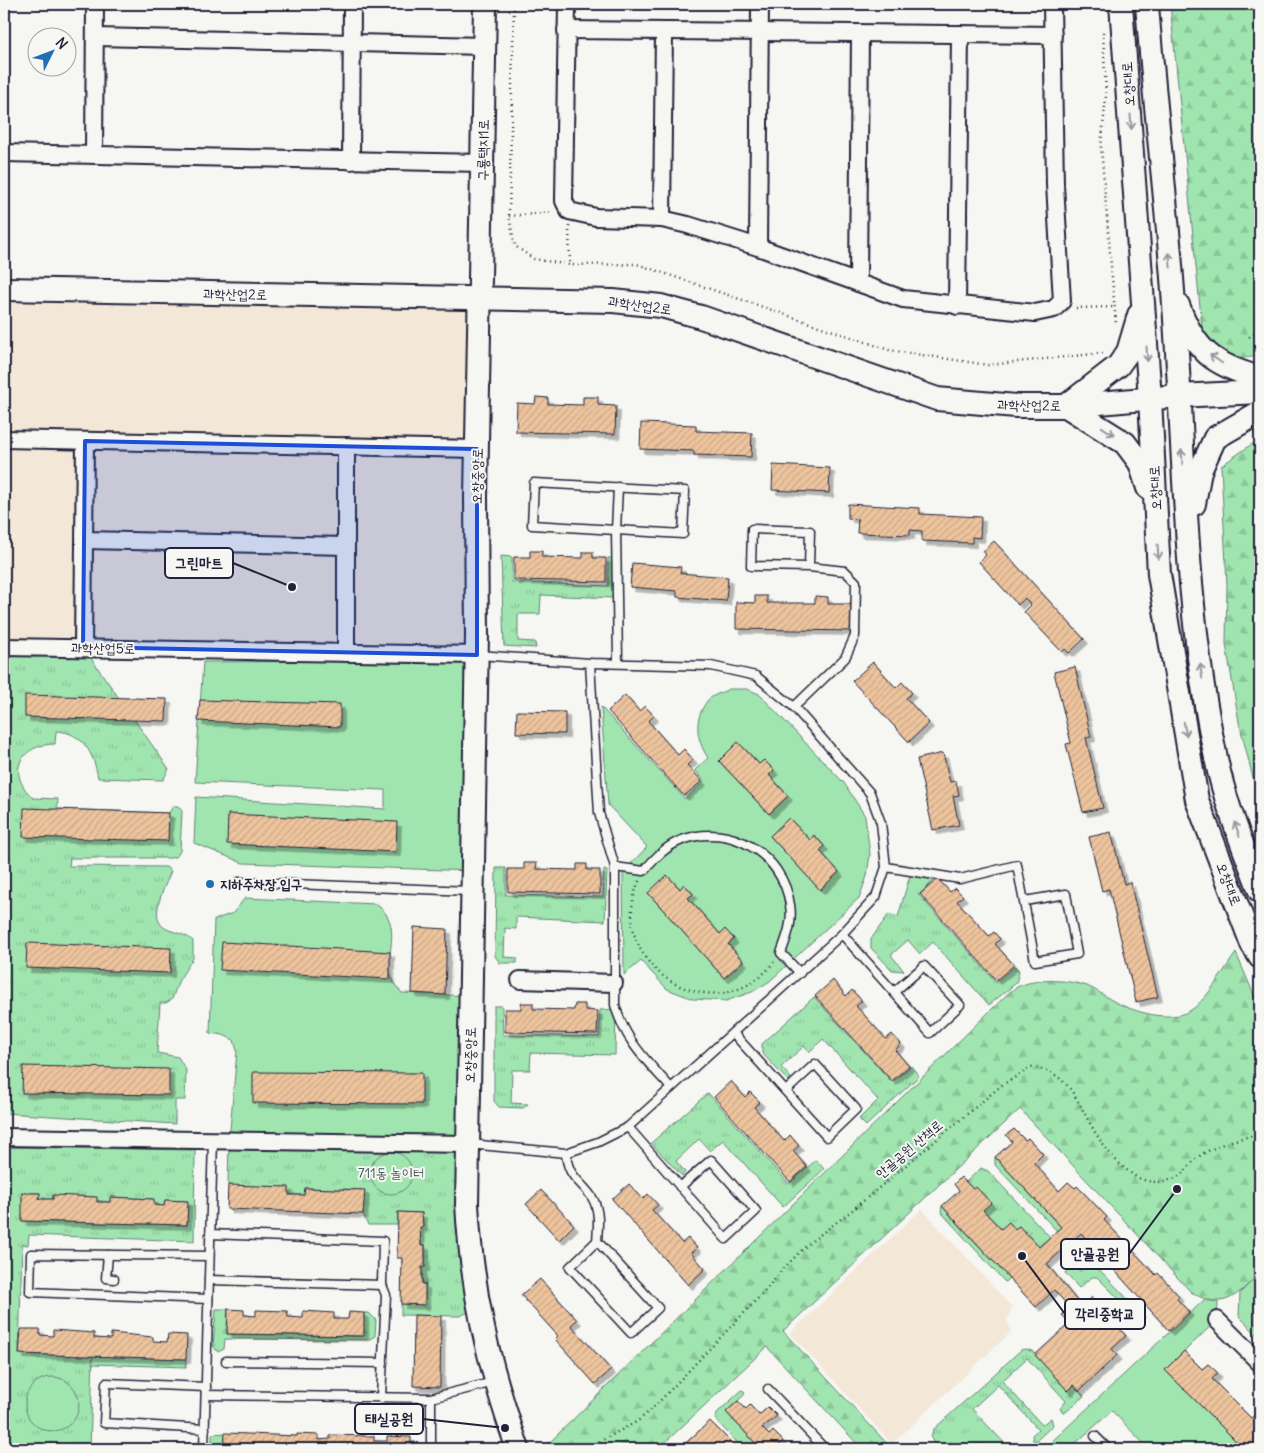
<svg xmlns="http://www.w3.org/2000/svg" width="1264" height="1453" font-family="Delius,'Poor Story',sans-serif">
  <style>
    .built { fill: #f3e7d8 }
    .grass { fill: url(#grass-tufts); stroke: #618476; fill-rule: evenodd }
    .forest { fill: url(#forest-firs); stroke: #618476 }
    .green { fill: #a0e5b0; stroke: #618476; fill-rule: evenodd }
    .building { fill: url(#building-hatch); stroke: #22223b; filter: url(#shadow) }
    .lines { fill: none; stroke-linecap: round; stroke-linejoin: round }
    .lane-casing { stroke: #22223b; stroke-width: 11 }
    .street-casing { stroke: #22223b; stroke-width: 20 }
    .secondary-casing { stroke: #22223b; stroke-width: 26 }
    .path { stroke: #22223b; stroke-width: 2.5; stroke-dasharray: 1 4; stroke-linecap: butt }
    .lane { stroke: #f6f6f2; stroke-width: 8 }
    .street { stroke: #f6f6f2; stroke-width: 16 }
    .secondary { stroke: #f6f6f2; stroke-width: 22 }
    .oneway { stroke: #9797a0 }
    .marked { fill: #1d4ed8; fill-opacity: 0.2; stroke: #1d4ed8; stroke-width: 4; stroke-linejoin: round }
    .poi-dot { fill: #1f6fb2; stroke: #f6f6f2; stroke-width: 2 }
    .labels { text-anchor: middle; stroke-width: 4; stroke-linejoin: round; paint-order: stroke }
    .street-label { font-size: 14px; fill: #22223b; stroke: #f6f6f2 }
    .poi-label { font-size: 14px; font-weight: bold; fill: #22223b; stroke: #f6f6f2; text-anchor: start }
    .park-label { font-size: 14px; fill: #485c5e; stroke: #f6f6f2 }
    .leader { fill: none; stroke: #22223b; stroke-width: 2 }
    .callout-dot { fill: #22223b; stroke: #f6f6f2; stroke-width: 2 }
    .callout { fill: #f6f6f2; stroke: #22223b; stroke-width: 2 }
    .callout-label { font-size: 15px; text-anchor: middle; font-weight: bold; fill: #22223b }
  </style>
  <defs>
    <pattern id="grass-tufts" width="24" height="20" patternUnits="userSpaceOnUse" patternTransform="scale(1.25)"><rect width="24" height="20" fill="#a0e5b0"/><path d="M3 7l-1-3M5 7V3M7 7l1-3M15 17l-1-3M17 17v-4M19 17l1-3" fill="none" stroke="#8ac498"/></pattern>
    <pattern id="forest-firs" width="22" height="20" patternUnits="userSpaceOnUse" patternTransform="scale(1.25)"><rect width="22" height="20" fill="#a0e5b0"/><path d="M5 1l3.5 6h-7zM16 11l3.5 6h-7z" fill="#8ac498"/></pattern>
    <pattern id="building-hatch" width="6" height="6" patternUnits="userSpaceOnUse" patternTransform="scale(1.25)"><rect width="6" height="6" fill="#edc49d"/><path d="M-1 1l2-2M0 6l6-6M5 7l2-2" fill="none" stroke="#cba888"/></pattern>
    <filter id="shadow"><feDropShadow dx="4.5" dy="4.5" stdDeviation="0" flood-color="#0004"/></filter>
  </defs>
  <rect width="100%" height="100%" fill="#f6f6f2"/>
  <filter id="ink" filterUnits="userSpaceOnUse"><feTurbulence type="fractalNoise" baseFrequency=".02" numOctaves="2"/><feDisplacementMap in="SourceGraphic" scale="10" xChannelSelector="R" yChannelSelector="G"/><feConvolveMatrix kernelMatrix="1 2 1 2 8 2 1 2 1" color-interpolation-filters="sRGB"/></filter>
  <g filter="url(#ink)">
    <g class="built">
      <path d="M4,289l477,8 -4,358 -473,-8z"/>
      <path d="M922,1209l90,98 -5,13 4,12 -119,112 -102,-111z"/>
    </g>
    <g class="grass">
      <path d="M501,556l11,1v25l96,4v-28h6v40l-73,-3 -1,19h-22v27l17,1 1,6 -32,-2z"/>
      <path d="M83,647l86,122 -6,11 -65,-2c-4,-24 -15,-46 -42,-47l-1,13c-36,1 -49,29 -22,54l25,1 -1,10 112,4 4,-7h5l4,5 -2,40 -3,5 -6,2h-101l-1,8 97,1 5,4c-6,16 -26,51 -2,59 8,3 18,5 24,11v17l-14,22 -7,19 -6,4h-6l-3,50 21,4 8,13 -1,30h-10v24l-171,-11v-461z"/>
      <path d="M496,868h10v27l97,2 1,-27 3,1 -2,50 -89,-4v12l-11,-1 -1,29 13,1v5h-17l-5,-7z"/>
      <path d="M910,875l25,4 -16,16 77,87 19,-16 4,5 -3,12 -27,22 -56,-63 -13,12 -12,-14 -17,15 13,16 -12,-1 -21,-22v-9l18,-25 9,3z"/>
      <path d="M814,997l78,85 19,-16 8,10 -53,50 -7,-7 19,-19 -55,-61 -14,13 -5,-6 -23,21 10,11 -3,3 -26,-28v-9z"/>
      <path d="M494,1006h8l1,29 96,2 1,-27 16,-1 -1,46 -84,-2 -1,17h-18l-1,33 17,1 -5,4 -24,-1 -5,-6z"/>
      <path d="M708,1093l81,91 27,-24 8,9 -41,38 -60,-67 -13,11 -11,-12 -23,22 9,11 -3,4 -31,-33z"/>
      <path d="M229,1141l239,3 2,167 -10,5 -59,-1v-11h24v-20h-3v-17l3,-1v-21h-4l-1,-18 3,-1 -1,-13 -24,-1 -1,13h-29l-5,-11 1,-24 -58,-2 -2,7h-15l-61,-10z"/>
      <path d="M5,1147l190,3 -1,91 -165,-6 -1,10 -6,-1 -3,110 74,2 -3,93h-86zM22,1193h18l-1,6h14v-3l57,6 1,-5 42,2 1,6 10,1 1,-6 22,1v24l-164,-4z"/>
      <path d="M995,1157l66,70 -4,4 -62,-66z"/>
      <path d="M981,1168l7,3 62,66 -11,10 -20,-21 -4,3 -6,-6 -8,6 -18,-19 -10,-21 -7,-7z"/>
      <path d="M942,1206l67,72 -4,4 -64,-70z"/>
      <path d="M1093,1263l52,54 -3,5 -45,-45h-5l-13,11 -14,-15 6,-8 9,6z"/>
      <path d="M1025,1349l7,2 36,39 6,-5 10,11 -18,16h-3l-3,-3 6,-8 -39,-43 -25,23 40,44 9,-7 2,7 -17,16 -3,-1 -1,-5 6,-6 -40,-44 -26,24 38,40h-73l-6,-11 2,-8 88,-80z"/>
    </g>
    <g class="forest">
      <path d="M1170,4h90v352l-26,3 -31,-22z"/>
      <path d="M1252,444h8v362l-21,-84 -13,-78 1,-59 -6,-119z"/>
      <path d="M1236,953l24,56v264c-24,23 -36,39 -69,19l-171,-183 -237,222 109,118h-30l-95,-102 -109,102h-123l15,-7 442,-433c9,-8 19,-21 30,-24 18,-7 47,-5 65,1 10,4 20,12 30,17 21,10 57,21 77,5 17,-14 29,-37 42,-55z"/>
      <path d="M216,1309h12l-1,25 136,2 1,-23h5l7,7 -1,16 -7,4 -143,-1 -1,10 -6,3 -5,-6z"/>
      <path d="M93,1356l93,3v8l-94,-3z"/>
      <path d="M742,1390l3,2 -1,3 -18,17 35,37h-18l-28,-30 3,-7z"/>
      <path d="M225,1433l-1,16h-12v-15z"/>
    </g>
    <g class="green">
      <path d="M477,655l-4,216 -230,-8 -49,-20 2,-46 189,12v-19l-190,-8 8,-120 173,-1z"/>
      <path d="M729,689h18l12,5 85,89 21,33 5,38 -3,22 -8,22 -89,83 -18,11 -26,9 -33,-2 -26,-10 -26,-28 -17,14 -1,-103 24,-25 -39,-42 -7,-98 84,92 19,-18 -9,-11 13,-12c-12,-19 -15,-39 0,-58 5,-5 15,-8 21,-11zM739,743l20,21 5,-4 9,10 -4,5 19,21 -19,18 -50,-53zM789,818l21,22 5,-4 9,10 -4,5 19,21 -19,17 -50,-53zM667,875l13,14 5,-4 8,9 -5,4 55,63 -19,17 -76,-85z"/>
      <path d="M245,898l131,6c35,25 -4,61 26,89l68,3 -2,148 -239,-3 8,-90 -3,-11 -11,-5 -13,-2 4,-113 19,-7z"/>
      <circle cx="391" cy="1173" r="21"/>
      <path d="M1260,1273v65l-21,-22 1,-23z"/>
      <path d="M1204,1300l14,2 -1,18 -52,50 79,79h-95l-37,-38 -43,38h-17l-4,-4z"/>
      <circle cx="52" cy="1404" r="27"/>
    </g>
    <g class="building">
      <path d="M536,397l12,1v6l35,1v-8h15v8l18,1 -1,28 -99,-2 1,-29 18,1z"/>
      <path d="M641,423l55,2v6l56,2 -1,24 -57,-2v-4l-54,-2z"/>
      <path d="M773,465l57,3 -1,25 -57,-3z"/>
      <path d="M848,504l72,4v6l61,3 -1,21 -8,-1v6l-50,-2v-10l-12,-1v5l-53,-2 1,-14 -10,-1z"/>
      <path d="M994,541l90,98 -15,14 -4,-4 -3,3 -38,-40 7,-7 -6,-7 -7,7 -39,-43 7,-7 -3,-4z"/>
      <path d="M530,551h12v6l41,1v-6h10v6h13v24l-92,-2v-23h16z"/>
      <path d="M632,563l49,4 -1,6 48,4 -2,24 -49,-4v-6l-47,-4z"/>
      <path d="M755,596h12v7h48v-7l13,1v7h23v27l-115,-2v-27l19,1z"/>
      <path d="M873,662l23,26 6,-6 10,11 -6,5 23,25 -20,19 -57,-61z"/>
      <path d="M1075,667l16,70 -5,1 17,70 -20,4 -17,-68 5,-1 -17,-71z"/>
      <path d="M25,695l142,4 -1,22 -141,-4z"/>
      <path d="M625,695l14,16 6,-5 9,10 -6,5 30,34 6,-6 9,11 -6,5 15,16 -18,15 -76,-85z"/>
      <path d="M200,700l140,4v23l-142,-6z"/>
      <path d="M517,711l48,1v22l-49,-1z"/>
      <path d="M738,742l21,22 5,-4 10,10 -5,5 19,21 -19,18 -50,-53z"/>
      <path d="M943,753l7,29 6,-1 3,14 -6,1 6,29 -26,5 -16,-71z"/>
      <path d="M24,808l145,5 -1,28 -145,-4z"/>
      <path d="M228,814l169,8 -1,30 -169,-8z"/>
      <path d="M789,818l21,22 4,-5 10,11 -4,5 19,21 -19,18 -50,-54z"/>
      <path d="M1111,832l13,52 6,-2 28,115 -22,5 -27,-113 -7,2 -13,-54z"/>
      <path d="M524,863h13l-1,6 41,1v-6h10v6h13v24l-92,-2v-23h16z"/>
      <path d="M667,875l13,14 4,-5 9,10 -5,4 32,36 5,-5 9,10 -6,5 15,17 -19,17 -76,-85z"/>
      <path d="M938,879l12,13 5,-4 8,8 -6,5 32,35 5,-4 6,7 -5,5 19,21 -18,15 -76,-86z"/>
      <path d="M414,927l33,2 -2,66 -33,-2z"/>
      <path d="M222,942l168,10v27l-170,-9z"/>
      <path d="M27,943l144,5 -1,25 -144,-5z"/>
      <path d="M833,980l13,16 6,-6 10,11 -6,5 30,33 6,-5 9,10 -6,6 14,16 -17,15 -77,-85z"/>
      <path d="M521,1003h12v6l41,1 1,-6h10v6l13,1 -1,23 -92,-2v-23h16z"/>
      <path d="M23,1066l146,3v26l-147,-2z"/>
      <path d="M253,1072l169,1v31l-169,-1z"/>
      <path d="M731,1081l14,16 5,-5 10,10 -6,5 30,34 6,-6 9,11 -6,5 14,16 -17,15 -76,-85z"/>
      <path d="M1014,1129l11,11 3,-2 15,16 -9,9 25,28 9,-9 7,6 2,-2 30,31 -3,3 52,55 2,-2 21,23 -2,3 12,13 -20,19 -88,-98 -34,31 35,43 10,-10 34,39 -14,13 5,6 -38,36 -5,-6 -6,6 -33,-36 35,-32 -8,-8 8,-7 -16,-18 -18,17 -94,-101 17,-15 -5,-7 7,-7 12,12 3,-2 15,16 -8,7 18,19 8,-7 6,7 4,-3 20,21 22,-20 -66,-70 17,-15 -6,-7z"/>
      <path d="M629,1184l14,15 5,-5 10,11 -6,5 30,33 6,-5 9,10 -6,5 14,16 -17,16 -76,-86z"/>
      <path d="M228,1185l61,2v8h15l1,-7 60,2 -2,24 -136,-5z"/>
      <path d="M541,1190l33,35 -15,15 -33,-36z"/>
      <path d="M22,1193h18l-1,6h14v-4l44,2v5h13v-5l44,2v6l10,1 1,-6 23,1 -1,24 -165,-4z"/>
      <path d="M398,1212l24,1 1,14h-3l1,18h4v22h-3v17h3v21l-24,-1 1,-46h-5z"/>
      <path d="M540,1279l37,41 -6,5 40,45 -16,14 -40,-45 3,-3 -37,-41z"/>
      <path d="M228,1309l16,1v5l12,1v-6l31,1 1,6 15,1v-7l31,2v6h14l1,-7 15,1v23l-137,-2z"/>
      <path d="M414,1315l27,1 -1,71 -27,-1z"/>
      <path d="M21,1329h19v6l13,1v-6l41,3v5l17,1v-6l42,4v4l14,1 1,-8 19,1 -1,24 -167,-5z"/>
      <path d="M1184,1351l18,18 6,-5 10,9 -6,6 39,39 7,-6 2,2v35h-16l-79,-79z"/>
      <path d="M738,1401l8,8 4,-4 9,10 9,-8 9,9 -15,12 7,7 4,-4 10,10 -4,4 4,4h-22l-35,-37z"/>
      <path d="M710,1421l24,24 -5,4h-50z"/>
      <path d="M225,1433l72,3v-2l22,1v5l11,-1v-4l44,1v5h13v-5l24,1v12h-187z"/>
    </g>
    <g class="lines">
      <defs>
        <g id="lane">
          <path d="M534,483l151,8 -2,43 -151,-9z"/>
          <path d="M618,662l-2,-132 2,-43"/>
          <path d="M590,663l9,150 16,54v138c10,36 32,56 56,83"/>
          <path d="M794,707l51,-49 10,-22 1,-54 -11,-11 -36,-4 -58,-1 1,-37 58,2 -1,36"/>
          <path d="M615,867l29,4c11,-13 22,-25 38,-31 48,-18 101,14 108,65 3,17 -3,32 -9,48l19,20"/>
          <path d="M886,867l74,12 57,-14 18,96 42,-7 -11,-60 -41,7"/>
          <path d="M239,882l231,9"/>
          <path d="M842,934l88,99 30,-28 -36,-39 -30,26"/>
          <path d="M733,1033l94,104 29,-28 -41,-45 -29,27"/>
          <path d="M628,1127l98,112 30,-28 -45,-51 -31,27"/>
          <path d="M469,1144l97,9 32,-11 30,-15 214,-193 34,-37 10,-30 -5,-44 -11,-30 -76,-86 -38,-31 -45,-10 -121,-3 -111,-8"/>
          <path d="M566,1153c2,26 15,27 27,46 7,13 5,28 4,42l-27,26 61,66 27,-25 -61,-67"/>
          <path d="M108,1255l-2,23 8,1"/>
          <path d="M209,1280l173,5 1,-44 -173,-7"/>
          <path d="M208,1299l-178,-7 1,-38 178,2"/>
          <path d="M226,1361l157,2"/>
          <path d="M768,1389l57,60"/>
          <path d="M206,1395l225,3 63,-16"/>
          <path d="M381,1398l5,-103 -4,-10"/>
          <path d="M205,1429l-101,-6 2,-40 100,4"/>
          <path d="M1095,1436l13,13"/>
          <path d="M204,1449l9,-309"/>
          <path d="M431,1449v-51"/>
        </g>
        <g id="street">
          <path d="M567,4l-3,197 5,10 27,6 66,2 26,6 70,22 145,52 132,14 19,-4 8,-8 -7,-116 -3,-181"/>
          <path d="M566,30l487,5"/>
          <path d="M95,37l389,9"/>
          <path d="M4,153l478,10"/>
          <path d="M94,155l1,-151"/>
          <path d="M351,161l1,-157"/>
          <path d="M662,219l2,-188"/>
          <path d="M758,247l2,-243"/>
          <path d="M858,283l2,-250"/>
          <path d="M957,306l3,-272"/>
          <path d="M4,439l473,10"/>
          <path d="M85,540l261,6"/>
          <path d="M4,647l473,8"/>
          <path d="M83,647l2,-206"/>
          <path d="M346,653v-207"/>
          <path d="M520,980l94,3"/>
          <path d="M4,1137l464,7"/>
          <path d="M1217,1320l43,43"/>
        </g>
        <g id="secondary">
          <path d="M485,4l-9,493 1,138 -10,569c5,90 21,160 51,245"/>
          <path d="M1121,4l29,394 9,176 38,226 55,144 8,13"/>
          <path d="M1147,4c7,96 19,191 26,287 12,156 10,314 43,467 9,46 28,90 44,133"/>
          <path d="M4,289l609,12 48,5 40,11 236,82 79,7h50l112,-10 82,-4"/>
          <path d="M1178,305c17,46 35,60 82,73"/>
          <path d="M1066,406l59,37 15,20 8,25"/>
          <path d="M1066,406l52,-40 10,-14 11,-37"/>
          <path d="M1194,504l6,-33 15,-33 45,-26"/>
        </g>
      </defs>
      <use href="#lane" class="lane-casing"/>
      <use href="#street" class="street-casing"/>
      <use href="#secondary" class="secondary-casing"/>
      <g class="path">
        <path d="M514,4l-5,212 6,30 19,13 36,6 67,-1 252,86 99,15 115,-12"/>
        <path d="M1103,32l3,64 -5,51 15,177"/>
        <path d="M509,216l44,-4"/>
        <path d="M569,226l1,39"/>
        <path d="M1076,308l39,-1"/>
        <path d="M1249,337l11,-6"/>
        <path d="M639,881c-37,86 78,155 135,81"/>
        <path d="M586,1449l52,-28 17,-15 110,-115 16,-20 27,-27 42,-32 152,-127 30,-18c36,6 43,30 59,58 10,19 24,37 41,49 6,5 17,8 25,8 33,-3 27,-18 49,-30 18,-10 35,-14 54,-18"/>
      </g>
      <use href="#lane" class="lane"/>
      <use href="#street" class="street"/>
      <use href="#secondary" class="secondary"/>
    </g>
    <defs><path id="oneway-shaft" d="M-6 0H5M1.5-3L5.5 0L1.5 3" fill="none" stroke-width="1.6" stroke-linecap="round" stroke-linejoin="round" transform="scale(1.25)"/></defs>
    <g class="oneway">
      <use href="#oneway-shaft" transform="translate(1131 122) rotate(86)"/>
      <use href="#oneway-shaft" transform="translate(1170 260) rotate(-95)"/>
      <use href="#oneway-shaft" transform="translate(1147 354) rotate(86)"/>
      <use href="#oneway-shaft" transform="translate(1216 359) rotate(-145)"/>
      <use href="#oneway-shaft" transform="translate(1108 431) rotate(34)"/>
      <use href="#oneway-shaft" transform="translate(1182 457) rotate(-94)"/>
      <use href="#oneway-shaft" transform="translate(1158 552) rotate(87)"/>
      <use href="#oneway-shaft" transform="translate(1201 671) rotate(-99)"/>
      <use href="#oneway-shaft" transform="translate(1185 729) rotate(80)"/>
      <use href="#oneway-shaft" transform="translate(1237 829) rotate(-109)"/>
    </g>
  </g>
  <path class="marked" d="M85,441l392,8v206l-394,-8z"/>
  <circle class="poi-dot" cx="210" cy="884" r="5"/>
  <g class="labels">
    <g class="street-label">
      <text transform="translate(1128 84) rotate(-94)" y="5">오창대로</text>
      <text transform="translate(483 150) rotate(-89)" y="5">구룡택지1로</text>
      <text transform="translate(235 294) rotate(1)" y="5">과학산업2로</text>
      <text transform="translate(640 305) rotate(8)" y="5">과학산업2로</text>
      <text transform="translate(1029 405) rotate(1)" y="5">과학산업2로</text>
      <text transform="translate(477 476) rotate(-89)" y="5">오창중앙로</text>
      <text transform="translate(1155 488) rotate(-93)" y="5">오창대로</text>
      <text transform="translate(103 648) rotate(1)" y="5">과학산업5로</text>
      <text transform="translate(1229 884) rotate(69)" y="5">오창대로</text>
      <text transform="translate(470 1055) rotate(-89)" y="5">오창중앙로</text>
      <text transform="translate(909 1149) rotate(-40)" y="5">안골공원 산책로</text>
    </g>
    <g class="poi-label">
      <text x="220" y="889">지하주차장 입구</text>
    </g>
    <g class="park-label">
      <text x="391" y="1178">711동 놀이터</text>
    </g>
  </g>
  <path class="leader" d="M292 587L233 563M1177 1189L1129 1254M1022 1256L1065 1314M505 1428L423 1419"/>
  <g class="callout-dot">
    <circle cx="292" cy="587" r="5"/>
    <circle cx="1177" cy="1189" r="5"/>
    <circle cx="1022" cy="1256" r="5"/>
    <circle cx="505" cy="1428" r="5"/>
  </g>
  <g class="callout">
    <rect x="165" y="548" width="68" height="30" rx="5"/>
    <rect x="1061" y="1239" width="68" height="30" rx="5"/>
    <rect x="1065" y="1299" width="80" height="30" rx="5"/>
    <rect x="355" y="1404" width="68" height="30" rx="5"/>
  </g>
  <g class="callout-label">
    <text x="199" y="568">그린마트</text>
    <text x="1095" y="1259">안골공원</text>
    <text x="1105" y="1319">각리중학교</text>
    <text x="389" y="1424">태실공원</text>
  </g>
  <rect width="1264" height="1453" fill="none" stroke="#f6f6f2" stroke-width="20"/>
  <rect x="10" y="10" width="1244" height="1433" fill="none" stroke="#22223b" stroke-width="2" filter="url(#ink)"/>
  <g transform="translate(52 52) rotate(48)"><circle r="24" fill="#f6f6f2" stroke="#a1a1a9"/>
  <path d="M0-4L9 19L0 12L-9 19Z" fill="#1f6fb2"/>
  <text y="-8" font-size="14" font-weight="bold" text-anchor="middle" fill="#22223b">N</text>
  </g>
</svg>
